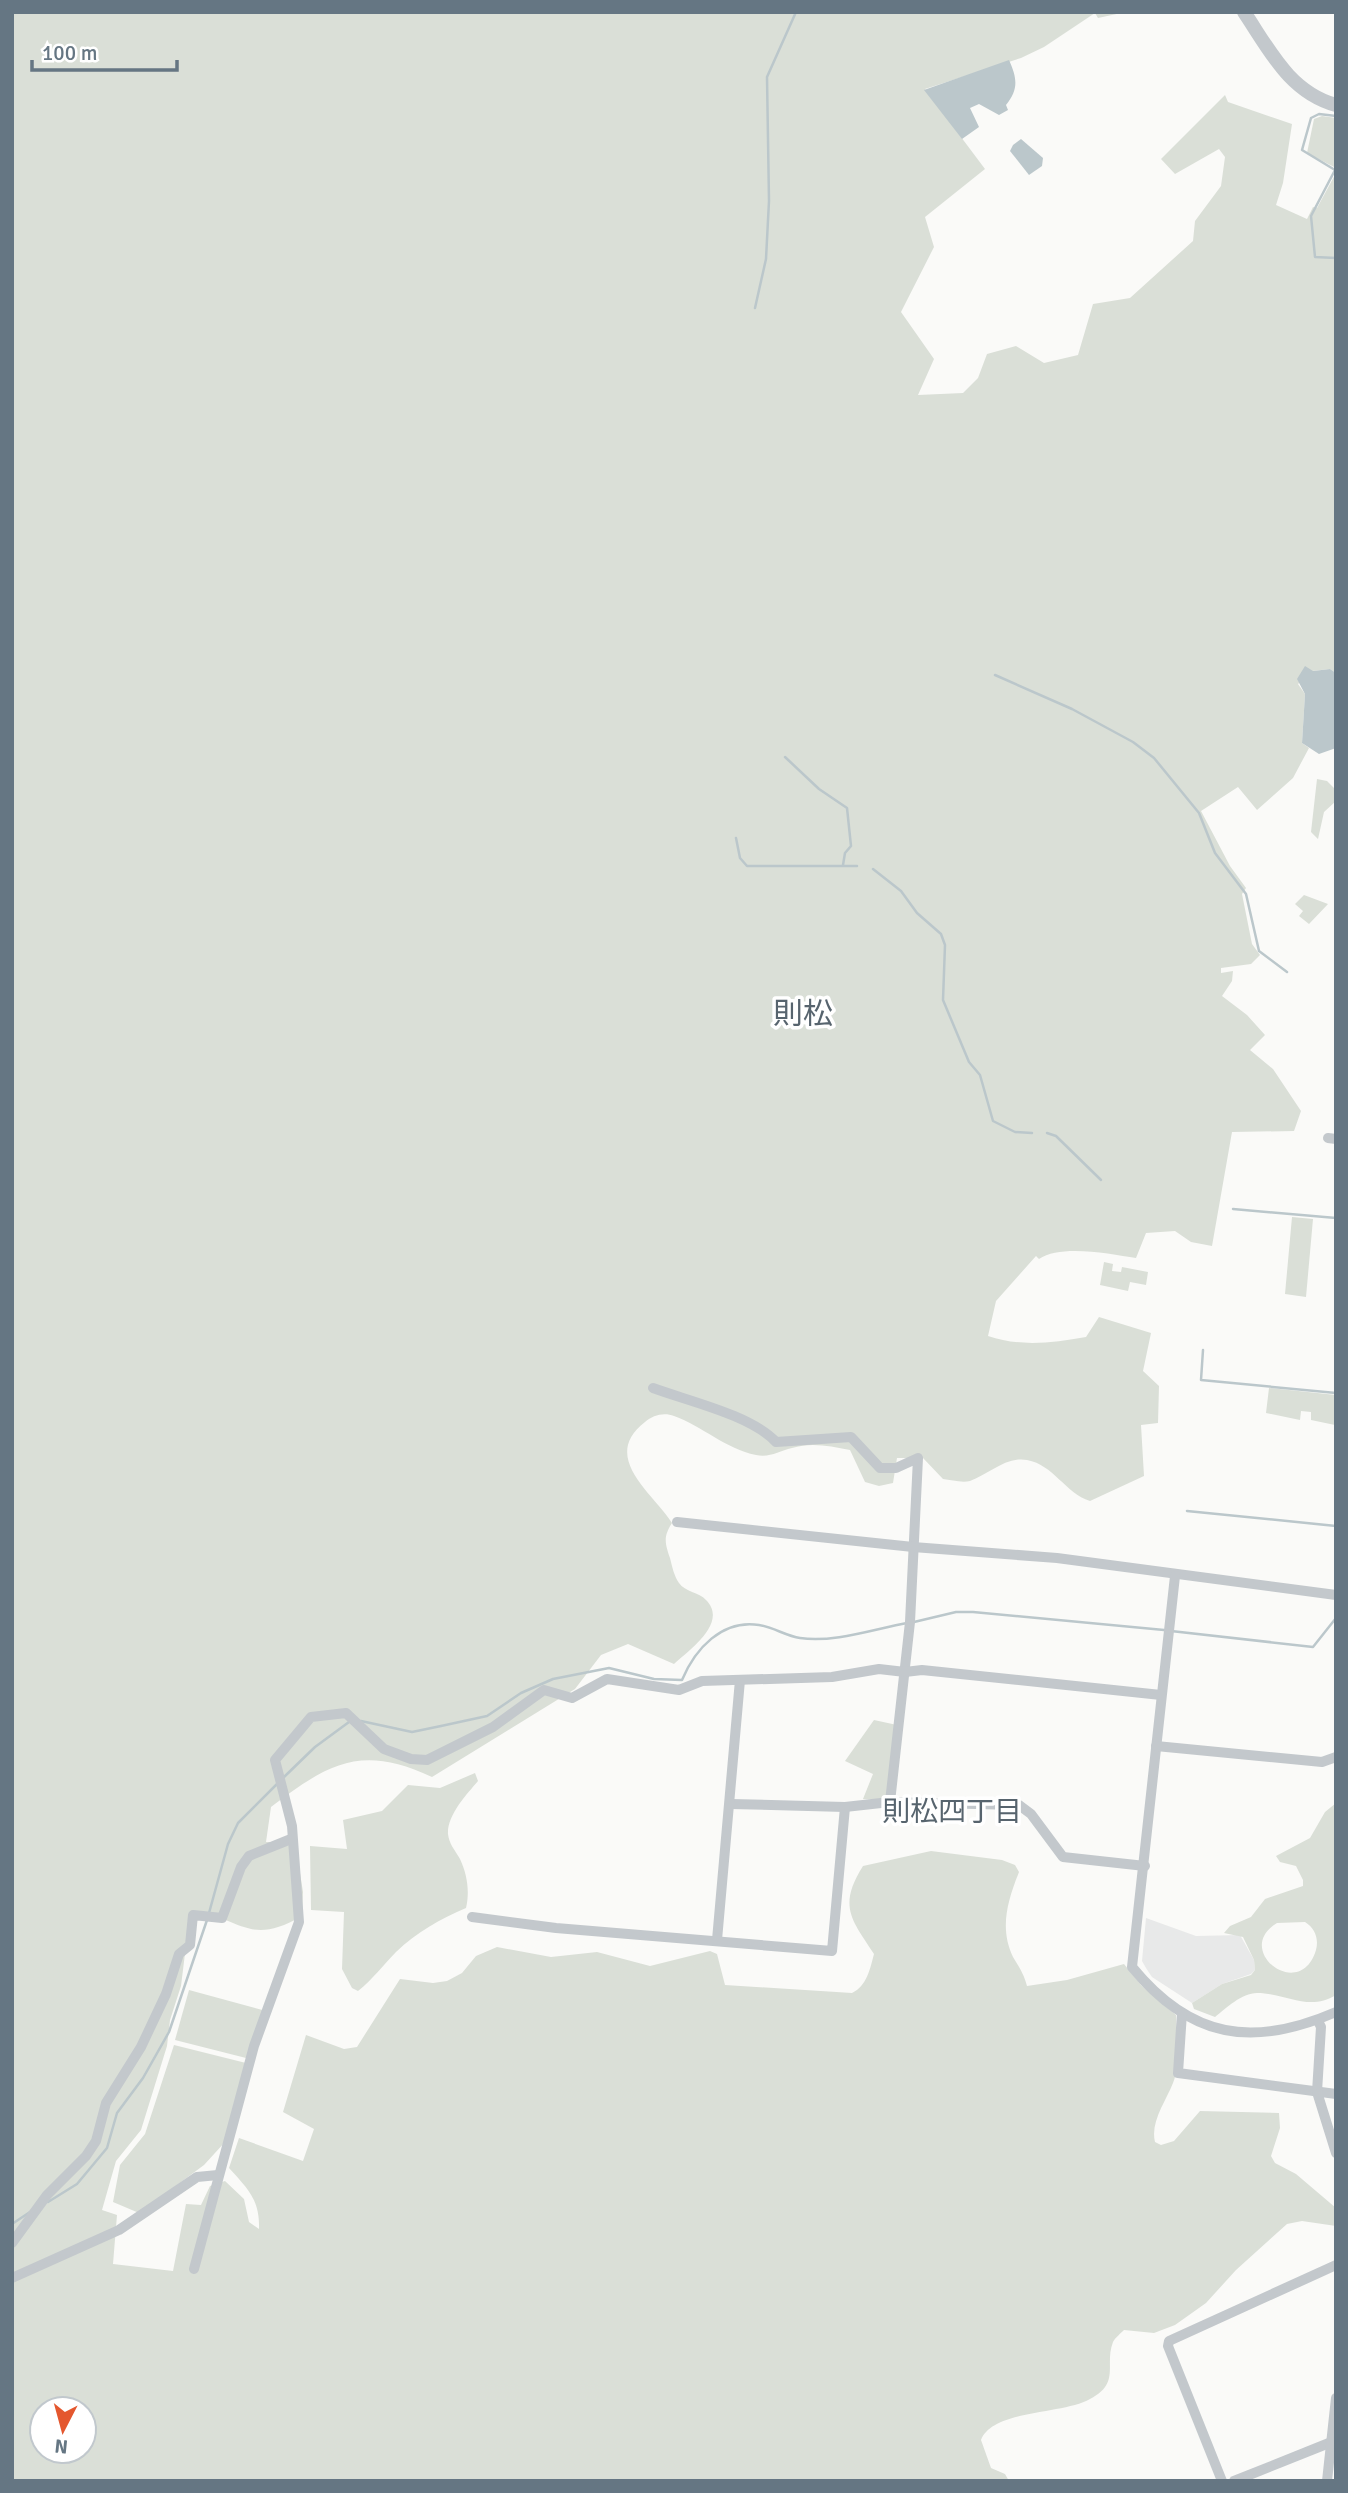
<svg xmlns="http://www.w3.org/2000/svg" width="1348" height="2493" font-family="Signika,'Noto Sans JP',sans-serif">
  <style>
    .built { fill: #e8e9e9 }
    .green { fill: #dadfd7; fill-rule: evenodd }
    .water { fill: #bbc7cb }
    .lines { fill: none; stroke-linecap: round; stroke-linejoin: round }
    .stream { stroke: #bbc7cb; stroke-width: 2.5 }
    .minor { stroke: #c3c8cc; stroke-width: 10 }
    .tertiary { stroke: #c3c8cc; stroke-width: 14 }
    .labels { text-anchor: middle; stroke-width: 7; stroke-linejoin: round; paint-order: stroke }
    .neighbourhood-label { font-size: 28px; fill: #57646e; stroke: #fff }
    .quarter-label { font-size: 30px; fill: #57646e; stroke: #fff }
  </style>
  <rect width="100%" height="100%" fill="#fafaf8"/>
  <path class="built" d="M1146,1918l50,18 44,-1 14,25 1,10 -4,4 -29,10 -30,19 -40,-26 -6,-9 -4,-7z"/>
  <g class="green">
    <path d="M12,12h1114l-28,6 -3,-5 -51,34 -23,11 -96,31 60,80 -60,48 9,30 -33,65 33,47 -16,36 45,-2 15,-15 9,-24 29,-8 28,17 34,-8 15,-51 37,-6 63,-57 2,-20 26,-35 4,-29 -6,-8 -44,25 -14,-15 64,-64 3,7 64,22 -9,59 -7,22 31,14 6,-12 4,1 19,-35v500l-6,-4 -18,2 -14,13 7,10 -3,49 7,5 -16,30 -36,32 -19,-23 -37,24 29,55 16,22 -4,6 10,50 8,11 -9,9 -30,4v5l12,-2 -1,10 -10,15 25,19 18,20 -15,15 23,19 28,42 -7,20 -62,1 -20,114 -21,-4 -16,-11 -29,2 -10,25c-26,-4 -75,-14 -97,1l-3,-3 -40,45 -8,35c32,11 64,7 98,1l13,-20 52,16 -8,38 16,15 -1,37 -17,2 3,51 -54,25c-25,-8 -36,-36 -63,-41 -21,-4 -39,15 -57,21 -8,2 -19,-1 -27,-2l-20,-21h-26l-4,25 -14,3 -14,-4 -15,-32c-20,-4 -39,-8 -58,-2 -13,3 -22,10 -36,7 -30,-6 -54,-29 -82,-39 -10,-4 -21,-1 -29,6 -45,35 7,70 27,101 -9,14 -7,20 -2,35 2,8 4,18 9,25 6,9 20,9 27,17 23,23 -18,51 -32,64l-46,-20 -27,11 -26,34 -143,88c-71,-33 -103,-14 -161,30l-5,35h29l8,50 -1,24c-56,33 -63,-3 -112,-3l-9,73 -11,34 -3,26 -26,84 -25,31 -14,49 15,5 -4,49 60,7 13,-67 15,1 9,-19 15,-5 19,18 5,23 10,7c1,-29 -11,-40 -30,-61l10,-30 64,23 11,-32 -31,-17 23,-77 38,14 13,-2 43,-68 33,4 14,-2 15,-8 14,-17 21,-9 54,10 46,-5 53,14 60,-15 7,3 8,31 127,8c15,-7 18,-24 22,-39 -23,-35 -36,-48 -11,-88l68,-15 71,9 13,5 4,7c-11,28 -20,56 -6,85 6,10 11,17 14,29l40,-6 57,-16 17,21 35,30c0,20 5,50 -3,68 -7,18 -23,39 -18,59l6,3 13,-4 26,-30 79,2 1,15 -9,28 4,7 21,11 40,34v18l-34,-5 -15,3 -51,46 -30,33 -31,22 -21,8 -30,-3c-3,3 -9,8 -11,12 -9,23 8,41 -23,57 -28,16 -97,10 -109,41l10,28 14,6 4,7h-997zM42,2409h42v42h-42z"/>
    <path d="M1322,116l14,2v50l-29,-15 7,-34z"/>
    <path d="M1317,779l10,2 9,9v11l-12,11 -6,27 -7,-7z"/>
    <path d="M1304,895l24,9 -19,20 -10,-8 4,-5 -8,-7z"/>
    <path d="M1292,1217l21,2 -7,78 -21,-3z"/>
    <path d="M1104,1262l9,2 -1,7 9,1 1,-5 26,5 -2,13 -16,-3 -2,9 -28,-6z"/>
    <path d="M1269,1388l67,7 -1,30 -24,-5v-8l-10,-1 -1,9 -34,-7z"/>
    <path d="M874,1720l23,5 -10,75 -24,-1 10,-25 -28,-13z"/>
    <path d="M475,1773l3,8c-11,13 -31,34 -30,53 1,10 7,16 12,25 7,15 10,32 6,49 -26,11 -49,24 -70,44 -13,13 -23,27 -38,39l-6,-3 -10,-19 2,-57 -33,-2 -1,-64 37,3 -4,-29 39,-9 26,-26 32,3z"/>
    <path d="M1336,1803v192c-27,17 -51,-2 -79,-2 -15,0 -31,15 -42,24l-21,-8 -2,-6 30,-19 29,-9 4,-5 -1,-10 -11,-23 -19,-4 6,-7 21,-9 14,-18 38,-13v-6l-7,-14 -16,-4 -4,-6 34,-18 15,-26zM1305,1922c10,6 14,17 11,28 -16,53 -84,0 -39,-27z"/>
    <path d="M189,1990l77,21 -16,48 -75,-19z"/>
    <path d="M174,2045l72,18 -21,79 -21,23 -65,48 -26,-11 7,-37 25,-31z"/>
  </g>
  <g class="water">
    <path d="M1009,60c8,18 10,29 -3,45l2,5 -9,5 -20,-11 -9,4 9,19 -17,12 -38,-49z"/>
    <path d="M1021,139l22,19 -1,8 -13,9 -19,-24 3,-6z"/>
    <path d="M1305,666l8,5 17,-2 6,4v75l-17,6 -17,-11 3,-49 -8,-15z"/>
  </g>
  <g class="lines">
    <g class="stream">
      <path d="M1336,116l-17,-2 -8,4 -9,32 33,20 -24,46 4,41 21,1"/>
      <path d="M755,308l11,-49 3,-58 -2,-124 29,-65"/>
      <path d="M995,675l77,34 61,33 21,16 45,55 16,40 31,41 13,57 28,21"/>
      <path d="M785,757l34,32 28,19 4,38 -6,7 -2,12"/>
      <path d="M736,838l4,20 7,8h110"/>
      <path d="M873,869l28,22 16,22 24,21 4,11 -2,55 26,62 11,13 13,46 22,11 17,1"/>
      <path d="M1047,1133l9,3 45,44"/>
      <path d="M1233,1209l103,9"/>
      <path d="M1203,1350l-2,30 135,13"/>
      <path d="M1187,1511l149,15"/>
      <path d="M914,1622l42,-10h17l191,18"/>
      <path d="M1171,1631l142,16 23,-29"/>
      <path d="M361,1721l51,11 29,-6 46,-10 34,-23 32,-14 56,-11 45,11 28,1c13,-31 40,-61 77,-55 14,2 27,11 41,13 34,5 74,-9 107,-15"/>
      <path d="M284,1777l31,-30 34,-25"/>
      <path d="M209,1913l19,-69 10,-21 39,-39"/>
      <path d="M48,2202l29,-18 30,-36 10,-35 26,-35 26,-46 38,-112"/>
      <path d="M12,2224l18,-12"/>
    </g>
    <g class="minor">
      <path d="M1328,1138l8,1"/>
      <path d="M653,1388c35,13 98,27 123,54l75,-5 29,31h16l22,-10 -8,164 -20,180"/>
      <path d="M677,1522l236,25 144,11 279,37"/>
      <path d="M1175,1576l-43,391c59,72 121,81 204,45"/>
      <path d="M1156,1746l166,16 14,-5"/>
      <path d="M731,1804l114,3 45,-5 129,3 12,9 32,43 82,9"/>
      <path d="M472,1917l84,11 276,23 13,-144"/>
      <path d="M717,1940l23,-260"/>
      <path d="M1182,2013l-4,60 158,21"/>
      <path d="M1318,2021l3,6 -4,65 19,61"/>
      <path d="M12,2243l35,-48 39,-39 10,-15 10,-38 35,-56 25,-53 13,-40 11,-9 3,-30 29,3 19,-51 8,-11 42,-17"/>
      <path d="M194,2269l60,-223 45,-124 -7,-96 -17,-66 36,-43 35,-4 38,36 27,10 16,1 66,-33 51,-37 28,8 35,-19 72,11 23,-9 130,-4 47,-8 26,3 17,-2 239,25"/>
      <path d="M12,2278l107,-48 78,-53 21,-2"/>
      <path d="M1222,2481l-54,-135 1,-5 167,-76"/>
      <path d="M1234,2481l95,-38"/>
      <path d="M1327,2481l9,-83"/>
    </g>
    <path class="tertiary" d="M1244,12c25,37 45,80 92,93"/>
  </g>
  <g class="labels">
    <g class="neighbourhood-label">
      <text x="952" y="1821">則松四丁目</text>
    </g>
    <g class="quarter-label">
      <text x="803" y="1024">則松</text>
    </g>
  </g>
  <rect width="1348" height="2493" fill="none" stroke="#657683" stroke-width="28"/>
  <g transform="translate(63 2430) rotate(186)"><circle r="33" fill="#ffffff" stroke="#c1c8cd" stroke-width="2"/>
  <path d="M0-5L12 26L0 18L-12 26Z" fill="#e4572e"/>
  <text y="-10" font-size="19" font-weight="bold" text-anchor="middle" fill="#657683">N</text>
  </g>
  <path d="M32 60v10h145v-10" fill="none" stroke="#657683" stroke-width="3.5"/>
  <text x="42" y="60" font-size="21" fill="#657683" stroke="#ffffff" stroke-width="5" paint-order="stroke">100 m</text>
</svg>
